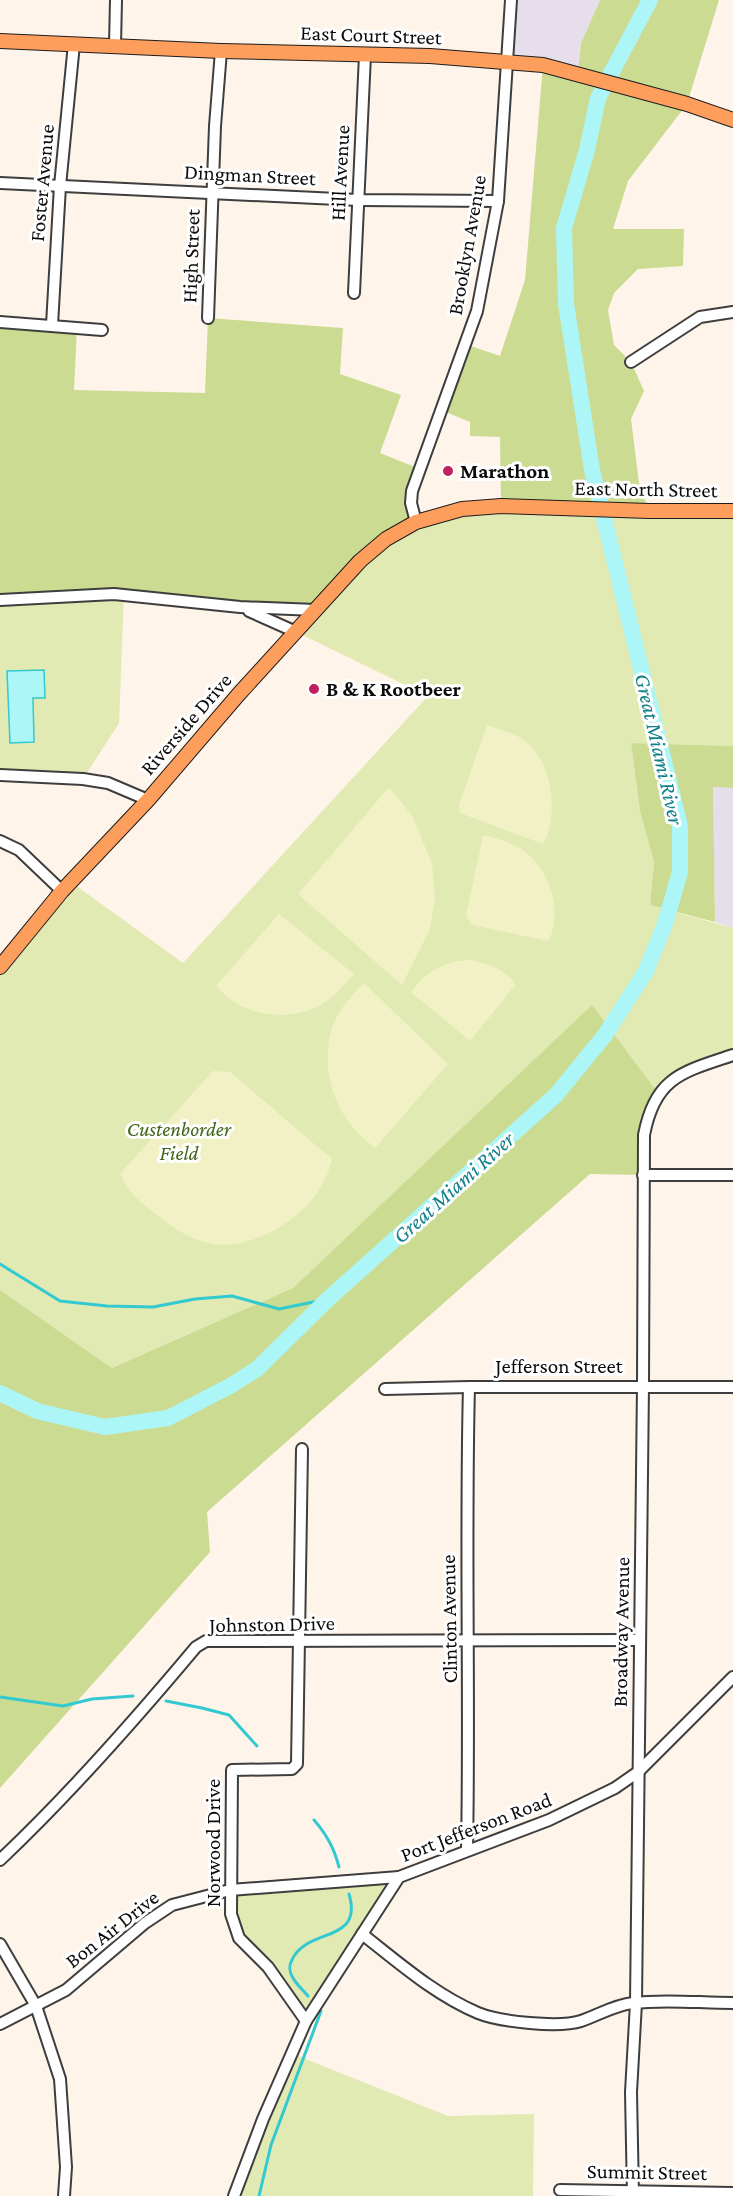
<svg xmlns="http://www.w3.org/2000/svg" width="733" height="2196" font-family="'Crimson Pro',serif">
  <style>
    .industrial { fill: #e6dfeb }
    .green { fill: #e2eab3 }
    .forest { fill: #ccdb92 }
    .pitch { fill: #f1f1c5 }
    .water { fill: #adf6f8; stroke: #32c9d1; stroke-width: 1.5 }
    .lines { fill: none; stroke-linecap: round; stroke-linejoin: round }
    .stream { stroke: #32c9d1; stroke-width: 3 }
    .river { stroke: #adf6f8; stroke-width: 16 }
    .minor-casing { stroke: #3e3e3e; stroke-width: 14 }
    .major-casing { stroke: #1c1c1c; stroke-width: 16 }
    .minor { stroke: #fff; stroke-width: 10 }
    .major { stroke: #fd9e5c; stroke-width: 14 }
    .poi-dot { fill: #bf205e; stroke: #fff; stroke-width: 2 }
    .labels { text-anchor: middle; stroke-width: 6; stroke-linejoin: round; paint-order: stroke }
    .street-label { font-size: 21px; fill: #0b0b0b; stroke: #fff }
    .poi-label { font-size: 21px; font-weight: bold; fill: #0b0b0b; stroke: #fff; text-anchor: start }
    .park-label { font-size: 21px; font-style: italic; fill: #43651a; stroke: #fff }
    .water-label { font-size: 22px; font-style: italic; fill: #12808b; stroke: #fff }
  </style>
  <rect width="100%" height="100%" fill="#fff4ea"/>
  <g class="industrial">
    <path d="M511,0h89l-19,43 -3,30 -72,-11z"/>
    <path d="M713,786l20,2v140l-18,-6z"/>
  </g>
  <g class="green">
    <path d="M462,509l271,2v235l-102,-3 9,68 14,51 -4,43 83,23v127l-26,9 -49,29 -66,-87 -299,282 -181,80 -112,-78v-323l71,-85 112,81 245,-267 -132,-64 90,-93z"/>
    <path d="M124,594l-5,129 -36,56 -83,-4v-175z"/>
    <path d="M399,1877l-93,144 -67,-83 -9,-48z"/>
    <path d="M293,2054l155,62 86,-2 -1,82h-299z"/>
  </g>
  <g class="forest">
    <path d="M600,0h119l-32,104 -59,77 -15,48h71l-1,37 -45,3 -24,24 -6,17 6,35 17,17 13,29 -13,28 8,64 10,28 -148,-5 -1,-69 -30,-1v-14l-29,-12 24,-66 35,12 25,-76 18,-215 35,8 3,-30z"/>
    <path d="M208,318l135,10 -3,46 61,21 -21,58 40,16 -8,22 4,31 -30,17 -70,71 -192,-16 -124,6v-279l77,7 -3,62 131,3z"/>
    <path d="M631,743l102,3v42l-20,-1 2,135 -65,-17 4,-43 -14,-51z"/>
    <path d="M592,1005l66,88 -10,20 -5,62 -53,-1 -383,338 3,40 -210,236v-498l112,78 181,-80z"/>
  </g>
  <g class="pitch">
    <path d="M487,725c13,5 27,8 38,16 28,21 34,75 18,103l-83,-31 -1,-8z"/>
    <path d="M389,787l24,30 19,47 3,34 -5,31 -28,56 -104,-91z"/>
    <path d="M483,835c16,4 35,9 47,21 23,22 31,56 19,85l-77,-16 -6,-9z"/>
    <path d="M279,914l75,60c-11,12 -21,24 -35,32 -26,14 -66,11 -89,-7 -5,-3 -9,-9 -14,-13z"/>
    <path d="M471,960c20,5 31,8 45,24l-46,57 -59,-49c16,-21 33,-31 60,-32z"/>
    <path d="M364,983l84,81 -73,84c-11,-9 -21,-18 -29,-30 -21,-30 -26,-79 -4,-110 6,-9 15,-17 22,-25z"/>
    <path d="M213,1071l17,1 102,87c-2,7 -4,15 -8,22 -17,36 -70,69 -111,63 -22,-4 -39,-15 -56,-29 -19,-15 -25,-19 -37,-41z"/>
  </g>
  <path class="water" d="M44,670l1,28h-12l1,44 -24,1 -3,-72z"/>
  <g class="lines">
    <g class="stream">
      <path d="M0,1264l60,37 47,5 46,1 42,-8 37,-3 47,13 49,-10"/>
      <path d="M0,1697l63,9 29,-7 41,-3"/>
      <path d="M166,1701l36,7 27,7 28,31"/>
      <path d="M314,1820c13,15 20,28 25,47"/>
      <path d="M308,1996c-5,-6 -12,-12 -15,-18 -4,-6 -4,-13 -1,-18 14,-33 72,-16 57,-66"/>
      <path d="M259,2196l12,-51 50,-134"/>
    </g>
    <path class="river" d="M0,1393l37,18 68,16 63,-9 62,-32 27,-17 71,-70 228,-204 49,-60 41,-64 19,-47 15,-52v-46l-88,-356 -26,-166 -2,-76 23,-78 11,-52 52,-98"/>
    <defs>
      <g id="minor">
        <path d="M115,45l1,-45"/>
        <path d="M0,183l358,17 140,1"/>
        <path d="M354,293l11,-238"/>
        <path d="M208,318l7,-192 6,-75"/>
        <path d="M0,322l102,8"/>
        <path d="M52,325l8,-139 14,-142"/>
        <path d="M631,362l69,-45 33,-5"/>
        <path d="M416,522l-5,-19 1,-12 65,-180 21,-110 13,-201"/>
        <path d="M0,600l114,-6 126,13 76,3"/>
        <path d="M249,611l47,21"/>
        <path d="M0,775l83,4 25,4 40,17"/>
        <path d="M0,841l19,9 43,41"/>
        <path d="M643,1175h90"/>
        <path d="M385,1389l84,-2h264"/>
        <path d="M302,1449l-5,315 -5,5 -60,1 -1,144 8,24 29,29 38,54"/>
        <path d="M467,1850c3,-154 -2,-309 2,-463"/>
        <path d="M0,1860c70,-66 134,-139 196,-213l10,-6 434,-1"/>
        <path d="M362,1934c36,28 73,61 116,79 22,9 81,15 103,8 18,-6 33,-16 52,-18 32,-4 67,0 100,0"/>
        <path d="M0,1944l36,62 24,73 6,88 -2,29"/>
        <path d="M0,2024l66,-34 79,-67 27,-18 58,-15 169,-13"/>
        <path d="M560,2190l173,3"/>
        <path d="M234,2196l29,-77 43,-98 93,-144 150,-57 66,-32 23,-16 95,-95"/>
        <path d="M633,2196l-2,-104 5,-89 7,-618 1,-250c11,-58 38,-63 89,-80"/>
      </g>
      <g id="major">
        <path d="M0,41l221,10 209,5 113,9 144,39 46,16"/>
        <path d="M0,967l62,-76 86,-91 90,-105 122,-134 26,-22 30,-17 46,-13 39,-3 148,5h84"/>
      </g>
    </defs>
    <use href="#minor" class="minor-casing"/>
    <use href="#major" class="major-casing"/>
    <use href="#minor" class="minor"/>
    <use href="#major" class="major"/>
  </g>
  <g class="poi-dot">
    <circle cx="448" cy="471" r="6"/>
    <circle cx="314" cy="689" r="6"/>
  </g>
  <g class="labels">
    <g class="street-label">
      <text transform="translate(371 35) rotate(2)" y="7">East Court Street</text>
      <text transform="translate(340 173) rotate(-87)" y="7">Hill Avenue</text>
      <text transform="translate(250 175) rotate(3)" y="7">Dingman Street</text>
      <text transform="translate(42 183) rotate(-85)" y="7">Foster Avenue</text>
      <text transform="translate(467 245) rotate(-80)" y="7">Brooklyn Avenue</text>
      <text transform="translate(191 256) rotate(-88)" y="7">High Street</text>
      <text transform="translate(646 489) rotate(1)" y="7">East North Street</text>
      <text transform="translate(186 724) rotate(-49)" y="7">Riverside Drive</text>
      <text x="559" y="1373">Jefferson Street</text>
      <text transform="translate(449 1619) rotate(-91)" y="7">Clinton Avenue</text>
      <text transform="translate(272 1624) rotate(-1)" y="7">Johnston Drive</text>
      <text transform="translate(621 1632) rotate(-89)" y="7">Broadway Avenue</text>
      <text transform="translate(476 1827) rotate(-21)" y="7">Port Jefferson Road</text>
      <text transform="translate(213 1843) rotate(-90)" y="7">Norwood Drive</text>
      <text transform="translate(112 1929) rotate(-38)" y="7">Bon Air Drive</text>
      <text transform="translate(647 2172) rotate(1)" y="7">Summit Street</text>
    </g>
    <g class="poi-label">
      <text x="460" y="478">Marathon</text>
      <text x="326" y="696">B &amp; K Rootbeer</text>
    </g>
    <g class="park-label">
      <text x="179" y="1136">Custenborder<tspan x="179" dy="24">Field</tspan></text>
    </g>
    <g class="water-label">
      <text transform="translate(660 749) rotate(77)" y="8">Great Miami River</text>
      <text transform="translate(453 1187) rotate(-42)" y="8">Great Miami River</text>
    </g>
  </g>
</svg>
